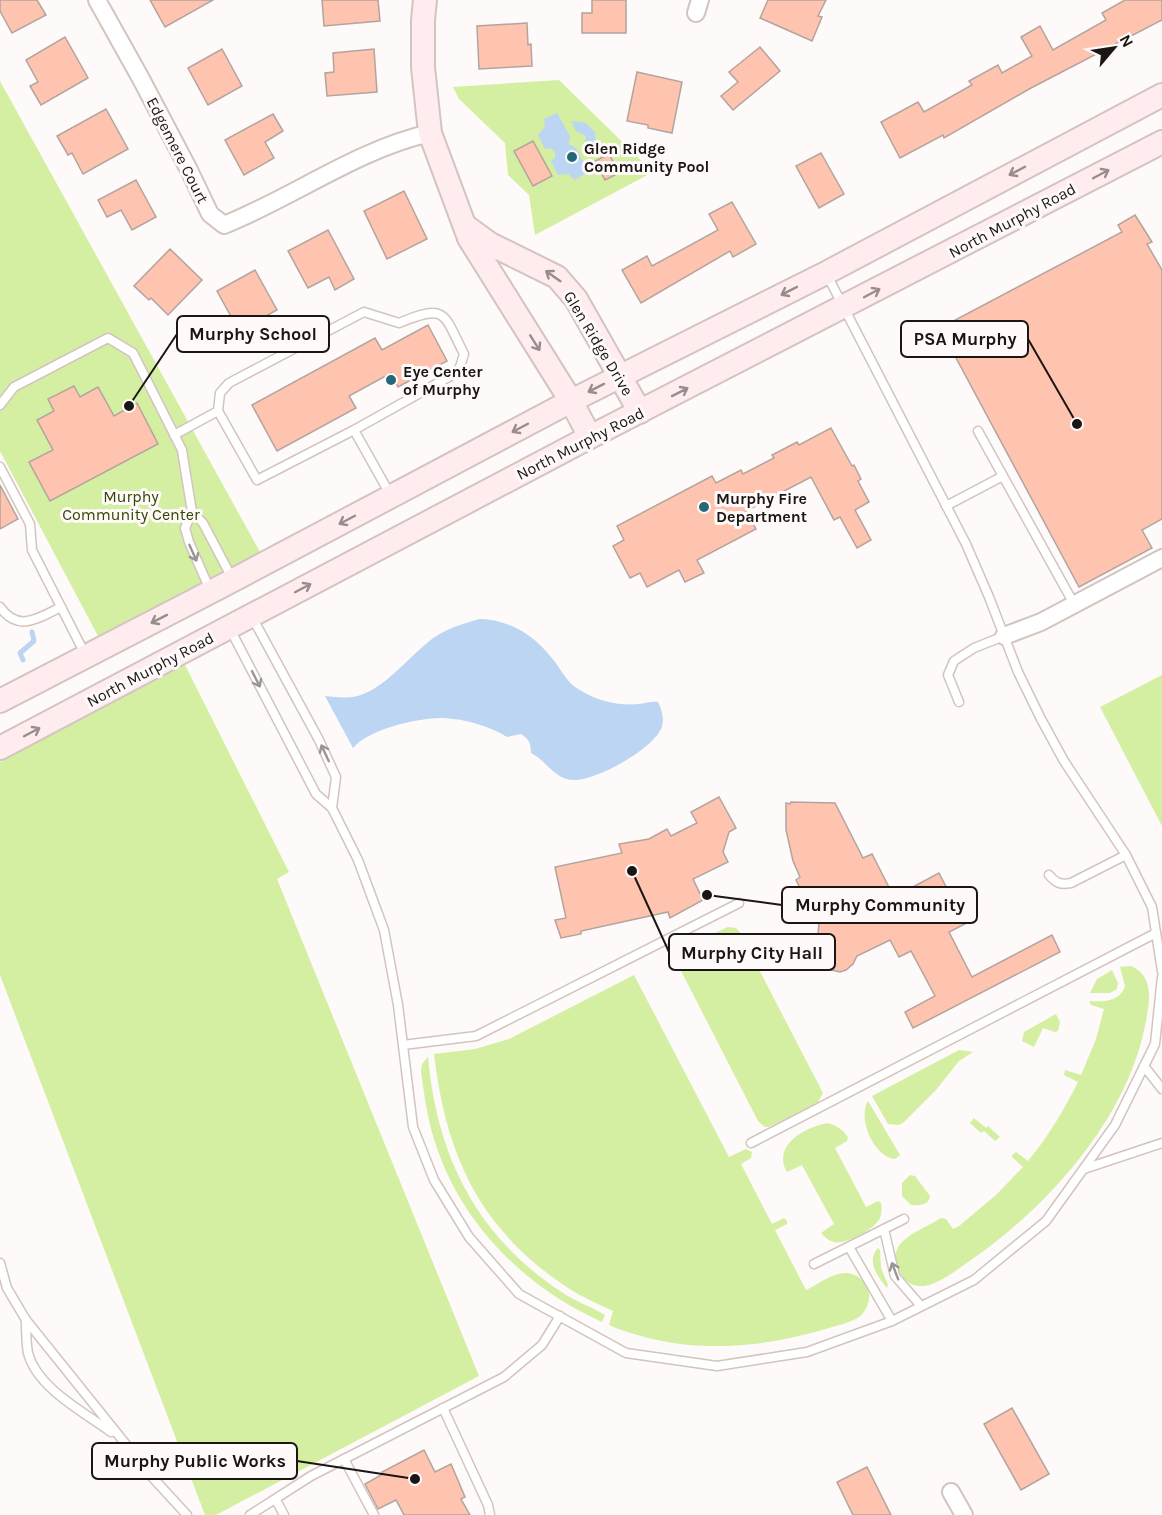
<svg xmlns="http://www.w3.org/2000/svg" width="1162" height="1515" font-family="Karla,sans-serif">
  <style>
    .green { fill: #d4efa2 }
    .water { fill: #bcd5f2 }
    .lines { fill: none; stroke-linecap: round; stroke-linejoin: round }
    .stream { stroke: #bcd5f2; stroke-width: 5 }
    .building { fill: #fec4af; stroke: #b3a49e; stroke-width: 1.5 }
    .lane-casing { stroke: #d4c4bf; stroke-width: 11 }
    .street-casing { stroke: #d4c4bf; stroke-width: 20 }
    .secondary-casing { stroke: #d4c4bf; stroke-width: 26 }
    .lane { stroke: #fff; stroke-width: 8 }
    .street { stroke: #fff; stroke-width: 16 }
    .secondary { stroke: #feecee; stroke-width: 22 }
    .oneway { stroke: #988c8c }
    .oneway2 { stroke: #989695 }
    .poi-dot { fill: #236778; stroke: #fdfaf9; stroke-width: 2 }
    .labels { text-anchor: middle; stroke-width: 6; stroke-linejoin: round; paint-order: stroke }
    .poi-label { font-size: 16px; font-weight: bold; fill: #1b1614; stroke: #fdfaf9; text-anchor: start }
    .street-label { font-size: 16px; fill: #1b1614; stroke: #fdfaf9 }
    .park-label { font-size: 16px; fill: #344600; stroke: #fdfaf9 }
    .leader { fill: none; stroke: #1b1614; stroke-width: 2 }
    .callout-dot { fill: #1b1614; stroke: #fdfaf9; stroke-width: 2 }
    .callout { fill: #fdfaf9; stroke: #1b1614; stroke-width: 2 }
    .callout-label { font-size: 18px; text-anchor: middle; font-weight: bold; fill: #1b1614 }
  </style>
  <rect width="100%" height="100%" fill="#fdfaf9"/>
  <g class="green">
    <path d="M559,80l94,92 -118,63 -6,-40 -21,-20 -3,-32 -46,-44 -6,-12z"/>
    <path d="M0,81l260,471 -162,84 -98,-185z"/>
    <path d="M185,665l104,207 -12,7 202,497 -263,139h-11l-205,-540v-213z"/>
    <path d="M1162,675v151l-62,-119z"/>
    <path d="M728,927l8,1 3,3 84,162 -6,11 -48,23h-4l-7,-6 -82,-160 4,-10 14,-7 7,12 -10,6 2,3 39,-20 -2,-4 -10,5 -7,-12z"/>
    <path d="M1131,966c25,11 18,38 14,60 -19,95 -99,183 -177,236 -11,8 -35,26 -48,24 -10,0 -17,-7 -21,-15 -15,-31 22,-40 42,-53l5,1 7,10 6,-3 37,-31 27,-28 -11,-10v-2l4,-3 12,9c20,-24 36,-51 50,-79l-14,-7 1,-5 16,5 15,-36 8,-30 -13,-4 -2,-4c14,1 31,1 36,-15l-5,-19z"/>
    <path d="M1112,970l6,13 -1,6 -7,4h-20l7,-14z"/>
    <path d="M634,975l95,182 17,-8 6,3 -1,6 -10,6 31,60 12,-6 3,3v3l-12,6 31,60c16,-7 35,-26 54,-12 5,4 8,9 9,15 1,10 -3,18 -10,24 -9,6 -21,8 -30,11 -46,14 -93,21 -140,17 -27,-3 -55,-9 -80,-20l4,-14c-15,-7 -31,-14 -45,-23 -88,-58 -122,-132 -134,-234l41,-5 34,-10z"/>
    <path d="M1056,1014l4,8 -2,9 -3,1 -12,-4 -9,19 -12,-6 2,-9z"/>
    <path d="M959,1050l14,2 -14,9 -23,29 -32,32 -5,3 -11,-1 -16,-28z"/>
    <path d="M428,1057c9,99 48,178 132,234 14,10 30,15 45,24l-3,7c-78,-35 -143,-100 -168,-183 -7,-23 -10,-45 -13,-68l1,-7z"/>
    <path d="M868,1101l32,54 -5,4c-21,-2 -38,-40 -27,-58z"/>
    <path d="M974,1118l12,10 2,-2 12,11 -5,4 -11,-10 -3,2 -11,-10z"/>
    <path d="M828,1123c9,3 14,6 20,14l-1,4 -12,7 31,59 12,-6 3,2c1,5 1,10 -1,15 -6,12 -34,27 -47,24 -5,-2 -9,-5 -12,-9l13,-9 -32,-59 -15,7c-15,-27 18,-45 41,-49z"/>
    <path d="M910,1175l5,1 15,20c-1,9 -11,10 -19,9l-9,-9v-13z"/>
    <path d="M878,1248l2,2 1,18 7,17 -1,3c-10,-12 -21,-27 -9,-40z"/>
  </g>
  <g class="water">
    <path d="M557,113l13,23 -1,8 8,5 11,23 -13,8 -7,-6 -10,1 -7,-14 4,-3v-6l-5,-4 -5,1 -7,-14 7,-8 -1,-8z"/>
    <path d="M571,121l15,2 9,9 1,12 -7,12 -4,-10 1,-10 -10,-5z"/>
    <path d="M480,619c29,1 53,15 71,38 9,10 15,25 27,32 19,12 39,17 62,15 7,-1 11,-3 18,-2 4,8 7,18 3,27 -10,21 -65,52 -88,51 -18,0 -27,-20 -42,-27 0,-9 -2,-14 -10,-19l-14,3c-17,-11 -43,-18 -63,-19 -24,-1 -76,11 -91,30l-28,-52c9,1 19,2 28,1 30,-5 56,-41 79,-58 15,-11 30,-15 48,-20z"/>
  </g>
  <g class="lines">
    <path class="stream" d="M23,660l-3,-7 14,-12 -2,-9"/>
  </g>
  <g class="building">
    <path d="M0,0h37l9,15 -34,18 -12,-22z"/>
    <path d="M150,0h63l-48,27z"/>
    <path d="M322,0h56l2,21 -56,5z"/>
    <path d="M592,0h34v33h-44v-20h10z"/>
    <path d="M768,0h58l-8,16 4,1 -10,24 -52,-23z"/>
    <path d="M1125,0h37v20l-131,68 -87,50 -1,-3 -43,23 -19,-36 37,-20 6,10 48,-27 -3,-4 29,-16 4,8 30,-17 -11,-19 19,-11 13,24 53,-30 -4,-7z"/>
    <path d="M527,23l1,22 3,-1 1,22 -53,3 -2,-43z"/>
    <path d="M65,37l23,41 -47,27 -11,-19 8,-4 -12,-22z"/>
    <path d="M760,47l20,24 -47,39 -12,-14 17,-14 -9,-10z"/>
    <path d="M222,49l20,37 -34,19 -20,-37z"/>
    <path d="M374,49l3,43 -50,4 -2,-23 9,-1 -1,-19z"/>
    <path d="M637,72l45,10 -10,51 -24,-5v-3l-21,-4z"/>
    <path d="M106,109l22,40 -45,25 -11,-21 -4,2 -11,-19z"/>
    <path d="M273,114l10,17 -18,11 9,16 -30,17 -19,-35z"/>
    <path d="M533,141l19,35 -19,10 -19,-35z"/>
    <path d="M821,153l23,41 -25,14 -23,-42z"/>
    <path d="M609,154l10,19 -14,7 -10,-19z"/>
    <path d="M136,180l20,37 -24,13 -11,-20 -14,7 -9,-17z"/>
    <path d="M404,191l23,48 -40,20 -23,-48z"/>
    <path d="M732,202l24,42 -23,13 -3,-6 -89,52 -19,-33 25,-14 5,10 66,-36 -9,-16z"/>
    <path d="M1135,215l17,27 -5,2 15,26v249l-20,11 10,18 -73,39 -139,-259 182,-96 -4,-7z"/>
    <path d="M328,230l26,49 -19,11 -6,-13 -21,11 -20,-37z"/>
    <path d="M170,249l32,31 -34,35 -17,-17 -2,2 -15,-14z"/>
    <path d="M255,270l22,40 -38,21 -22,-40z"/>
    <path d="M428,325l19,36 -49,26 -7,-14 -42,23 7,12 -79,43 -25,-46 123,-67 7,12z"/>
    <path d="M74,386l6,11 18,-10 16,29 23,-13 21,41 -108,57 -21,-39 24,-12 -16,-30 17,-9 -6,-12z"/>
    <path d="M831,428l21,38 2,-1 7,14 -3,2 11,21 -14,8 16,30 -14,8 -17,-31 -6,3 -23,-43 -65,34 10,18 -59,31 7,13 -19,9 -6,-12 -32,17 -7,-14 -10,5 -17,-32 11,-6 -7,-14 95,-50 4,7 25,-13 2,4 31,-16 -2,-3 25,-13 2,3z"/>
    <path d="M0,485l18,34 -18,10z"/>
    <path d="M719,797l17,31 -7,4 -6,20 5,10 -35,17 10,21 -33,18 -2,-6 -87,19v3l-20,4 -6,-18 11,-2 -11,-51 67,-14 -3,-9 30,-5 18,-10 4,7 26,-13 -6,-11z"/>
    <path d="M791,802l44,1 28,55 9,-4 22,43 45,-24 26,51 -16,8 23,45 80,-42 8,17 -147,76 -8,-16 30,-16 -24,-45 -12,6 -9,-17 -33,16 -4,8 -7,6 -6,2 -13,-3 -9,-10 -2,-7 4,-38 -12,7 -13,-25 7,-4 -6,-12 4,-3 -7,-16 -7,-31v-27l4,1z"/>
    <path d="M1012,1408l37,66 -28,16 -37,-66z"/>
    <path d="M424,1450l11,22 16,-8 14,33 -4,2 9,16h-66l-8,-15 -18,9 -13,-25 18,-10 -1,-2z"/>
    <path d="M867,1467l24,48h-38l-16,-33z"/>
  </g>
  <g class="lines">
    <defs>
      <g id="lane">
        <path d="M827,275l139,269 23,53 29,75 23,47 23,42 62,94 26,52 10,64"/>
        <path d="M0,405l14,-18 94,-49 25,15 49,97 10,62 -7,16 4,14 21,48"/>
        <path d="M354,430l100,-56 6,-7 4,-13c-21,-41 -17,-51 -65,-31l-35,-11 -135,71 -9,10 -2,18 39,69 97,-50 37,66"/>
        <path d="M978,431l96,173"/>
        <path d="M174,435l44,-24"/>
        <path d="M0,467l30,57 2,26 54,106"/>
        <path d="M946,506l57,-30"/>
        <path d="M192,512l11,11 30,57"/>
        <path d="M0,607c18,26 39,11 61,0"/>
        <path d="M252,617l67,123 17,37 -4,31"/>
        <path d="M230,629l86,165 16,14 26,52 26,70 14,75 15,122 21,53 35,57 50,57 107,59 91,13 90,-14 85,-31 82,-41 72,-59 69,-96 40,-81 7,-67"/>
        <path d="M959,702l-11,-27 6,-14 20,-13 30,-12"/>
        <path d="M1049,875c7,8 11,10 22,8l55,-28"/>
        <path d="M403,1045l73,-9 263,-133"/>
        <path d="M1144,1066l18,23"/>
        <path d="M751,1143l405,-210"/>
        <path d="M1084,1169l78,-26"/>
        <path d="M884,1229l11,47 26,30"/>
        <path d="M849,1247l43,74"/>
        <path d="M0,1263l7,25 19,32 127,158 34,37"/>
        <path d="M814,1264l90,-45"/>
        <path d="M26,1320c0,11 0,22 2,33 9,35 56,59 83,79"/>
        <path d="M443,1408l45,97 2,10"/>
        <path d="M344,1459l30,56"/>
        <path d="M276,1500l8,15"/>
        <path d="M250,1515l61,-39 193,-99 38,-32 18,-29"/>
      </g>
      <g id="street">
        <path d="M97,0l43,77 49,93 21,44 14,11c70,-28 132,-75 206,-92"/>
        <path d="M696,13l4,-13"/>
        <path d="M1004,636l37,-14 121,-64"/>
        <path d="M951,1492l13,23"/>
      </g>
      <g id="secondary">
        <path d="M425,0l-2,20v47l7,66 39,105 102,163 19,36"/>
        <path d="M468,228l22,16 67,33 19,22 64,113"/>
        <path d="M0,701l222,-115 349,-185 255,-128 336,-178"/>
        <path d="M0,748l590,-311 572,-295"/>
      </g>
    </defs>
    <use href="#lane" class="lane-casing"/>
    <use href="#street" class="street-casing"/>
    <use href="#secondary" class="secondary-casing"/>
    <use href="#lane" class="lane"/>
    <use href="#street" class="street"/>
    <use href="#secondary" class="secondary"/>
  </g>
  <defs><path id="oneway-shaft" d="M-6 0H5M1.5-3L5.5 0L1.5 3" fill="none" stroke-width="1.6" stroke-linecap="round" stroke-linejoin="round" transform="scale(1.5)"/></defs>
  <g class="oneway">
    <use href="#oneway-shaft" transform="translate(1017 171) rotate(152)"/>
    <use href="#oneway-shaft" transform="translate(1101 174) rotate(-28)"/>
    <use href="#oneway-shaft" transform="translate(553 276) rotate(-145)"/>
    <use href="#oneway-shaft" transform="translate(789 291) rotate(153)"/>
    <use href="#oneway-shaft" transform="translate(872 293) rotate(-28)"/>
    <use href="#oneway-shaft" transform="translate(535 343) rotate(58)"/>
    <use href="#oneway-shaft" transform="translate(596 388) rotate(153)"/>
    <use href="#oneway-shaft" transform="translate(680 392) rotate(-27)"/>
    <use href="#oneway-shaft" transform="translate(520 428) rotate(152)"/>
    <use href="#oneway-shaft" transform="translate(347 520) rotate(152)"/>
    <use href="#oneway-shaft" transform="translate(303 588) rotate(-28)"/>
    <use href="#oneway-shaft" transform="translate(159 619) rotate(153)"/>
    <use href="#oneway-shaft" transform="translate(32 732) rotate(-28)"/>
  </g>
  <g class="oneway2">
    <use href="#oneway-shaft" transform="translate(193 553) rotate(66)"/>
    <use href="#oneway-shaft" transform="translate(256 679) rotate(63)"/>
    <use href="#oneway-shaft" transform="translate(325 753) rotate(-115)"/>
    <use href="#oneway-shaft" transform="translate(895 1271) rotate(-111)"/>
  </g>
  <g class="poi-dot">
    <circle cx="572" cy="157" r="6"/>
    <circle cx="391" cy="380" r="6"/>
    <circle cx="704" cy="507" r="6"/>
  </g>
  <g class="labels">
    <g class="poi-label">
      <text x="584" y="154">Glen Ridge<tspan x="584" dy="18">Community Pool</tspan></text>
      <text x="403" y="377">Eye Center<tspan x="403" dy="18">of Murphy</tspan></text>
      <text x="716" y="504">Murphy Fire<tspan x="716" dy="18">Department</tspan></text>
    </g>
    <g class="street-label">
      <text transform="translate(178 150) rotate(63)" y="6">Edgemere Court</text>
      <text transform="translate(1012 220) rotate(-28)" y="6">North Murphy Road</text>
      <text transform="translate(599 343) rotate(59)" y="6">Glen Ridge Drive</text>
      <text transform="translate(580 443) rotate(-27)" y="6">North Murphy Road</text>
      <text transform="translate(150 669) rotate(-28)" y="6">North Murphy Road</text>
    </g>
    <g class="park-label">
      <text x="131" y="502">Murphy<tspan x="131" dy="18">Community Center</tspan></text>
    </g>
  </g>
  <path class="leader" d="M129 406L177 334M1077 424L1028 339M707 895L782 905M632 871L669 952M415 1479L297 1461"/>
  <g class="callout-dot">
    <circle cx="129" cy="406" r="6"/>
    <circle cx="1077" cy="424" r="6"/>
    <circle cx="707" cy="895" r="6"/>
    <circle cx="632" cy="871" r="6"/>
    <circle cx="415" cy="1479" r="6"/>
  </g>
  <g class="callout">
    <rect x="177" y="316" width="152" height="36" rx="6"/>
    <rect x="901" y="321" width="127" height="36" rx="6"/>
    <rect x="782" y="887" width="195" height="36" rx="6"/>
    <rect x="669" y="934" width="166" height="36" rx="6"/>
    <rect x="92" y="1443" width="205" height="36" rx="6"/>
  </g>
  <g class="callout-label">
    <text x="253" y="340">Murphy School</text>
    <text x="965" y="345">PSA Murphy</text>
    <text x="880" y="911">Murphy Community</text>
    <text x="752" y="959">Murphy City Hall</text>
    <text x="195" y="1467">Murphy Public Works</text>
  </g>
  <g transform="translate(1114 48) rotate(61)" stroke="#fdfaf9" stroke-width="4.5" paint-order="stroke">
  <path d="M0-4.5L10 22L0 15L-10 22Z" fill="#1b1614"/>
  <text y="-9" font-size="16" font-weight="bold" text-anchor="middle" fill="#1b1614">N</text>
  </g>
</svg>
